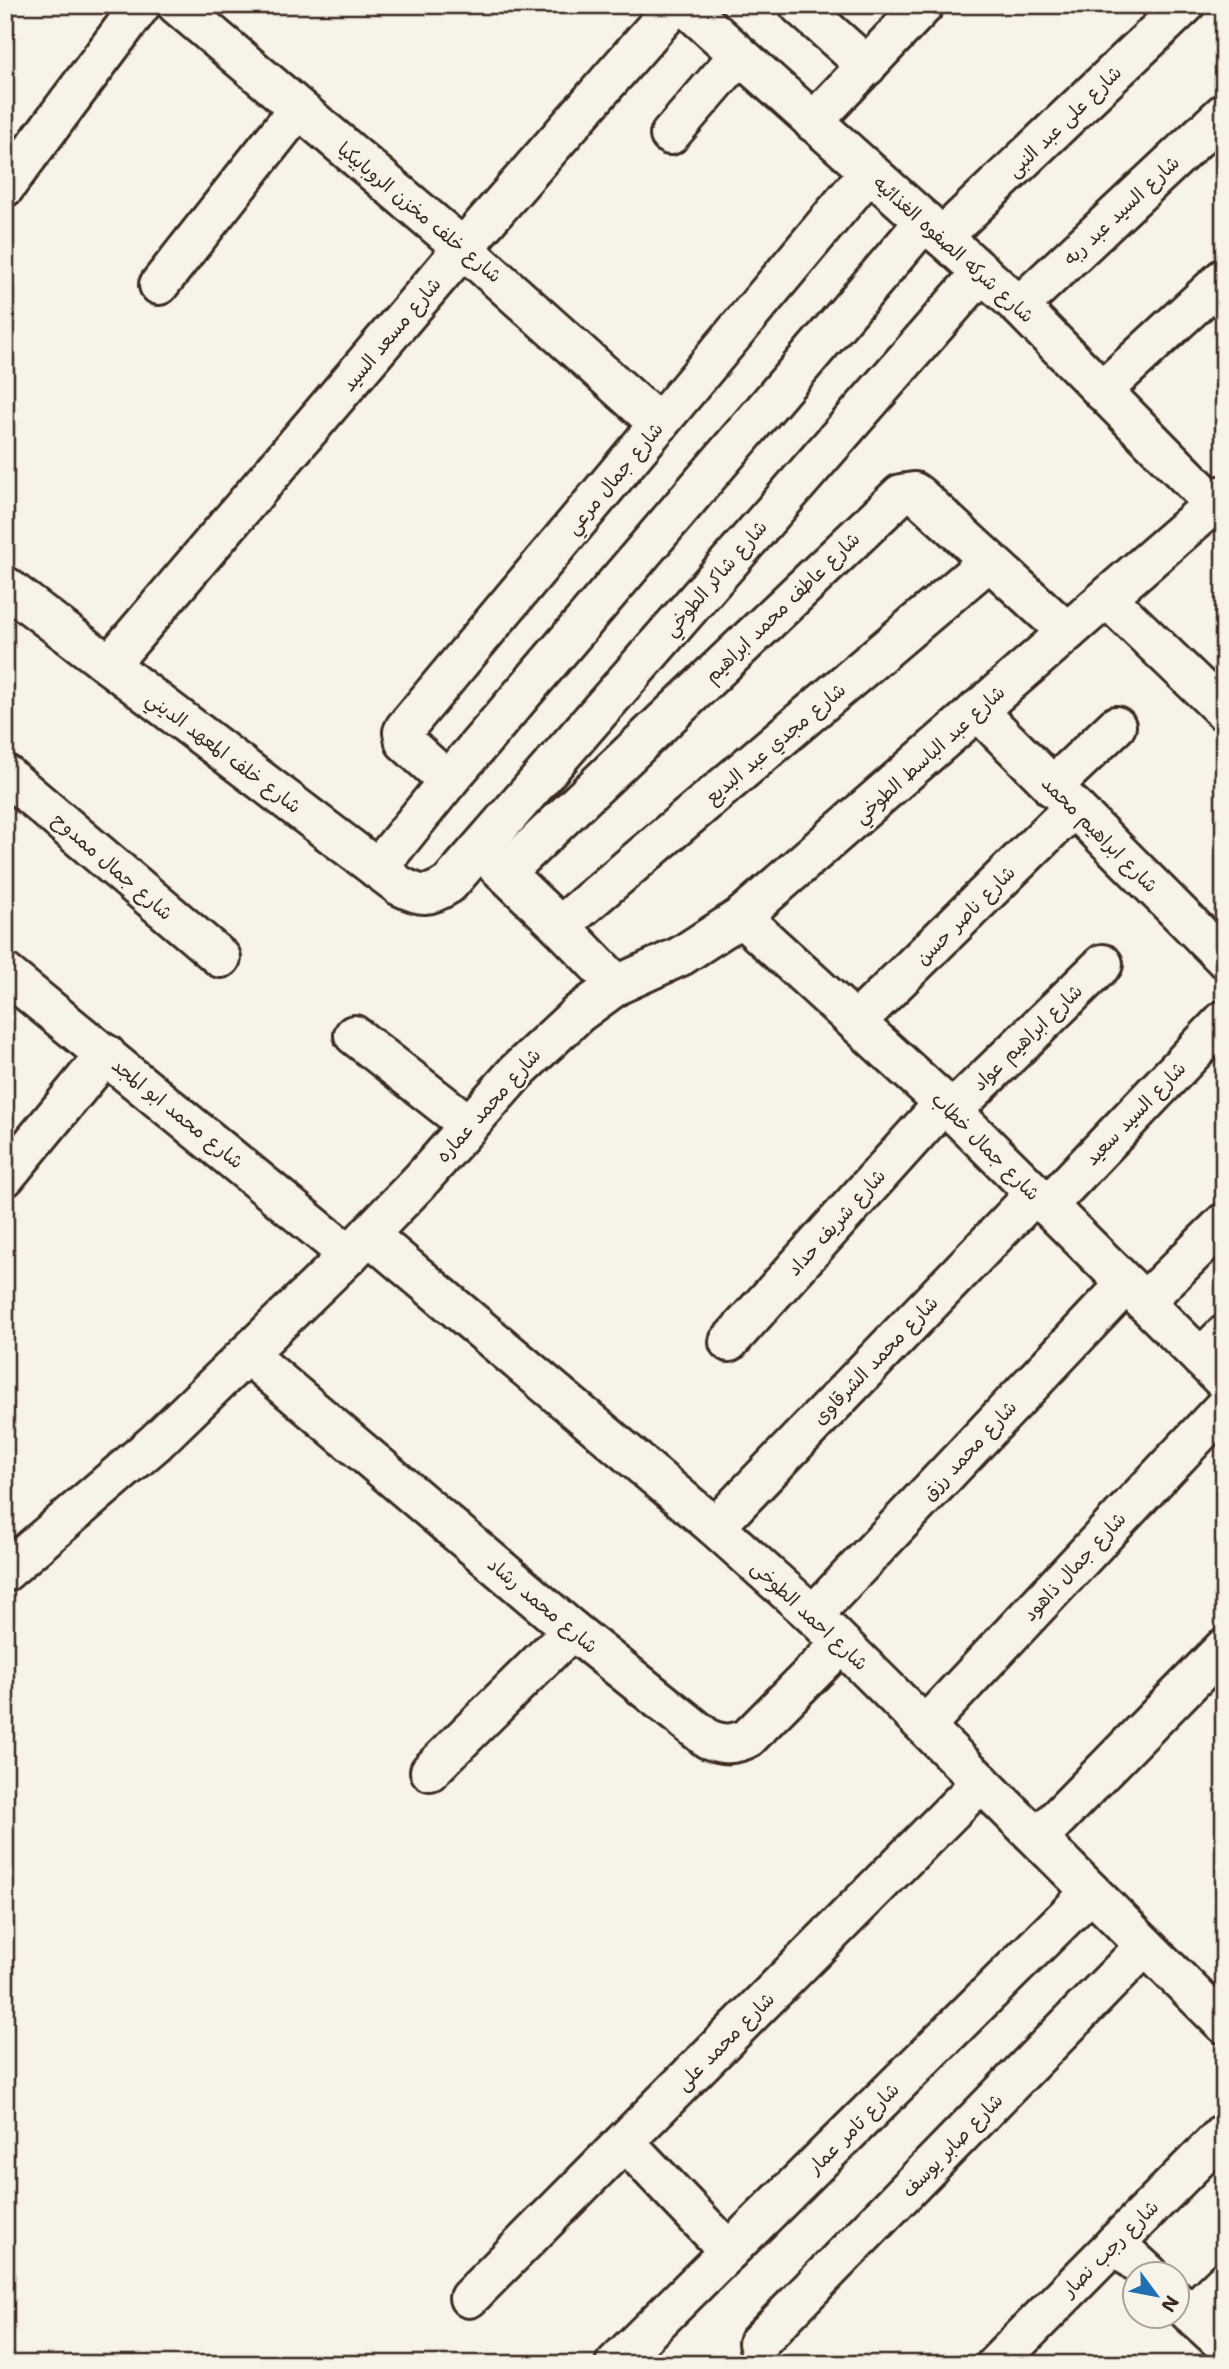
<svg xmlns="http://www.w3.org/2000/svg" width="1229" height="2369" font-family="'Shantell Sans','Playpen Sans Arabic',sans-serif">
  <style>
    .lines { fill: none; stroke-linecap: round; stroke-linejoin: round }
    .minor-casing { stroke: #3b2a1e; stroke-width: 44 }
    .minor { stroke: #f7f3e8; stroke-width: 38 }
    .labels { text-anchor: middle; stroke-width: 5; stroke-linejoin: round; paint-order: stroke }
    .street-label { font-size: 19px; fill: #3b2a1e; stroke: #f7f3e8 }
  </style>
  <rect width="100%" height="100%" fill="#f7f3e8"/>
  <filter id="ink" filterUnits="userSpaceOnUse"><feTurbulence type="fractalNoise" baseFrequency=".0143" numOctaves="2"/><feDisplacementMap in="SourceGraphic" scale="14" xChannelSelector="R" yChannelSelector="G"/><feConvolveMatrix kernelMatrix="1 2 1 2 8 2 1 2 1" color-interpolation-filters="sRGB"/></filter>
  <g filter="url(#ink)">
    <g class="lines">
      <defs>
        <g id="minor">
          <path d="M177,5l286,243 196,176"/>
          <path d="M684,5l335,301 195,198"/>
          <path d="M799,5l68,61"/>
          <path d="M813,122l111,-117"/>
          <path d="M670,135l69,-80"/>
          <path d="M5,187l136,-182"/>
          <path d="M942,237l243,-232"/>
          <path d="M159,285l139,-176"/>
          <path d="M1019,306l205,-193"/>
          <path d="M1102,391l122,-113"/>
          <path d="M5,586l395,300c22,11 29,11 49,-2l533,-612"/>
          <path d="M1107,598l117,113"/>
          <path d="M109,665l354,-417 212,-243"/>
          <path d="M977,710l247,248"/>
          <path d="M5,774l216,184"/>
          <path d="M448,781l-43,-39 -2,-10 2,-4 464,-556"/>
          <path d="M1052,787l64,-61"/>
          <path d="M487,856l73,70 57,59"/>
          <path d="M377,869l71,-88 477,-560"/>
          <path d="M505,873l396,-379 13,-2 4,3 149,137"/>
          <path d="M741,917l203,186 280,278"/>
          <path d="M560,926l429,-365"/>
          <path d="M5,973l344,282"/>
          <path d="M856,1022l218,-215"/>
          <path d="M354,1035l115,90"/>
          <path d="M952,1111l151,-147"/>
          <path d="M5,1177l101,-123"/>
          <path d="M1047,1206l177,-186"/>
          <path d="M369,1235l346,292 98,88 411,409"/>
          <path d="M1144,1302l80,-79"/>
          <path d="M729,1342l215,-239"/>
          <path d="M247,1354l325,276 136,109c16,6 25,6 40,-1l93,-94"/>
          <path d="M1201,1358l23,-23"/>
          <path d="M715,1527l320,-333"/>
          <path d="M5,1572l150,-129 194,-188 71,-74 96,-109 63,-59 38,-28 64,-29 60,-39 483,-422"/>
          <path d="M813,1615l313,-331"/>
          <path d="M925,1726l299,-319"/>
          <path d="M430,1771l142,-141"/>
          <path d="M1038,1838l186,-190"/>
          <path d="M625,2142l104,109"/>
          <path d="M1115,2243l34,31"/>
          <path d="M469,2298l512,-516"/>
          <path d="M1176,2300l48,44"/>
          <path d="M1191,2314l33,-32"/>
          <path d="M758,2343l387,-397"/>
          <path d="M615,2364l476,-472"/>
          <path d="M996,2364l228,-231"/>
        </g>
      </defs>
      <use href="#minor" class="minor-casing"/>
      <use href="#minor" class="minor"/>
    </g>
  </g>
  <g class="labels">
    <g class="street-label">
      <text transform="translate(1064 121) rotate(-44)" y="7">شارع على عبد النبى</text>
      <text transform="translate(1121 210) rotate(-43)" y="7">شارع السيد عبد ربه</text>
      <text transform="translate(420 212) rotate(40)" y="7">شارع خلف مخزن الروبابيكيا</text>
      <text transform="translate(954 249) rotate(42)" y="7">شارع شركه الصفوه الغذائيه</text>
      <text transform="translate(391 334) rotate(-50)" y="7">شارع مسعد السيد</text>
      <text transform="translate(614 478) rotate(-50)" y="7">شارع جمال مرعي</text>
      <text transform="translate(715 578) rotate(-49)" y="7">شارع شاكر الطوخي</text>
      <text transform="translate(782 607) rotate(-44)" y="7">شارع عاطف محمد ابراهيم</text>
      <text transform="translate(775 743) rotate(-40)" y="7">شارع مجدي عبد البديع</text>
      <text transform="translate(224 752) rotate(37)" y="7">شارع خلف المعهد الديني</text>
      <text transform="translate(929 754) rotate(-42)" y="7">شارع عبد الباسط الطوخي</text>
      <text transform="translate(1100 834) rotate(45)" y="7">شارع ابراهيم محمد</text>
      <text transform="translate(113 866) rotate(41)" y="7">شارع جمال ممدوح</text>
      <text transform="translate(965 915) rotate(-45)" y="7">شارع ناصر حسن</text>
      <text transform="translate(1027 1037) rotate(-44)" y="7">شارع ابراهيم عواد</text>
      <text transform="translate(488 1105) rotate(-48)" y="7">شارع محمد عماره</text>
      <text transform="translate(178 1113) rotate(39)" y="7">شارع محمد ابو المجد</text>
      <text transform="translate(1135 1113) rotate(-46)" y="7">شارع السيد سعيد</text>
      <text transform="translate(986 1146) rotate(45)" y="7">شارع جمال خطاب</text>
      <text transform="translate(836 1222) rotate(-48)" y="7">شارع شريف حداد</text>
      <text transform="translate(875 1360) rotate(-46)" y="7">شارع محمد الشرقاوى</text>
      <text transform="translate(969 1450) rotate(-47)" y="7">شارع محمد رزق</text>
      <text transform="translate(1074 1566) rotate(-47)" y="7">شارع جمال ذاهود</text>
      <text transform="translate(543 1605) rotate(40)" y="7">شارع محمد رشاد</text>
      <text transform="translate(810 1615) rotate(43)" y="7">شارع احمد الطوخى</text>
      <text transform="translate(725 2041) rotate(-45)" y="7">شارع محمد على</text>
      <text transform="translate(853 2128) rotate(-45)" y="7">شارع تامر عمار</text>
      <text transform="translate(952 2145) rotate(-46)" y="7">شارع صابر يوسف</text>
      <text transform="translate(1110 2248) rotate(-45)" y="7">شارع رجب نصار</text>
    </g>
  </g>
  <rect width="1229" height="2369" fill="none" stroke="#f7f3e8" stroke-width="28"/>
  <rect x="14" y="14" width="1201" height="2341" fill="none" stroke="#3b2a1e" stroke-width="2.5" filter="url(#ink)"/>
  <g transform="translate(1156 2295) rotate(122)"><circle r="33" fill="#f7f3e8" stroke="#aca397" stroke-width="2"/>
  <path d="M0-5L12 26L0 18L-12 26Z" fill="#1f6fb2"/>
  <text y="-10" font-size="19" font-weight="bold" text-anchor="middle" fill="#3b2a1e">N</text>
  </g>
</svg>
